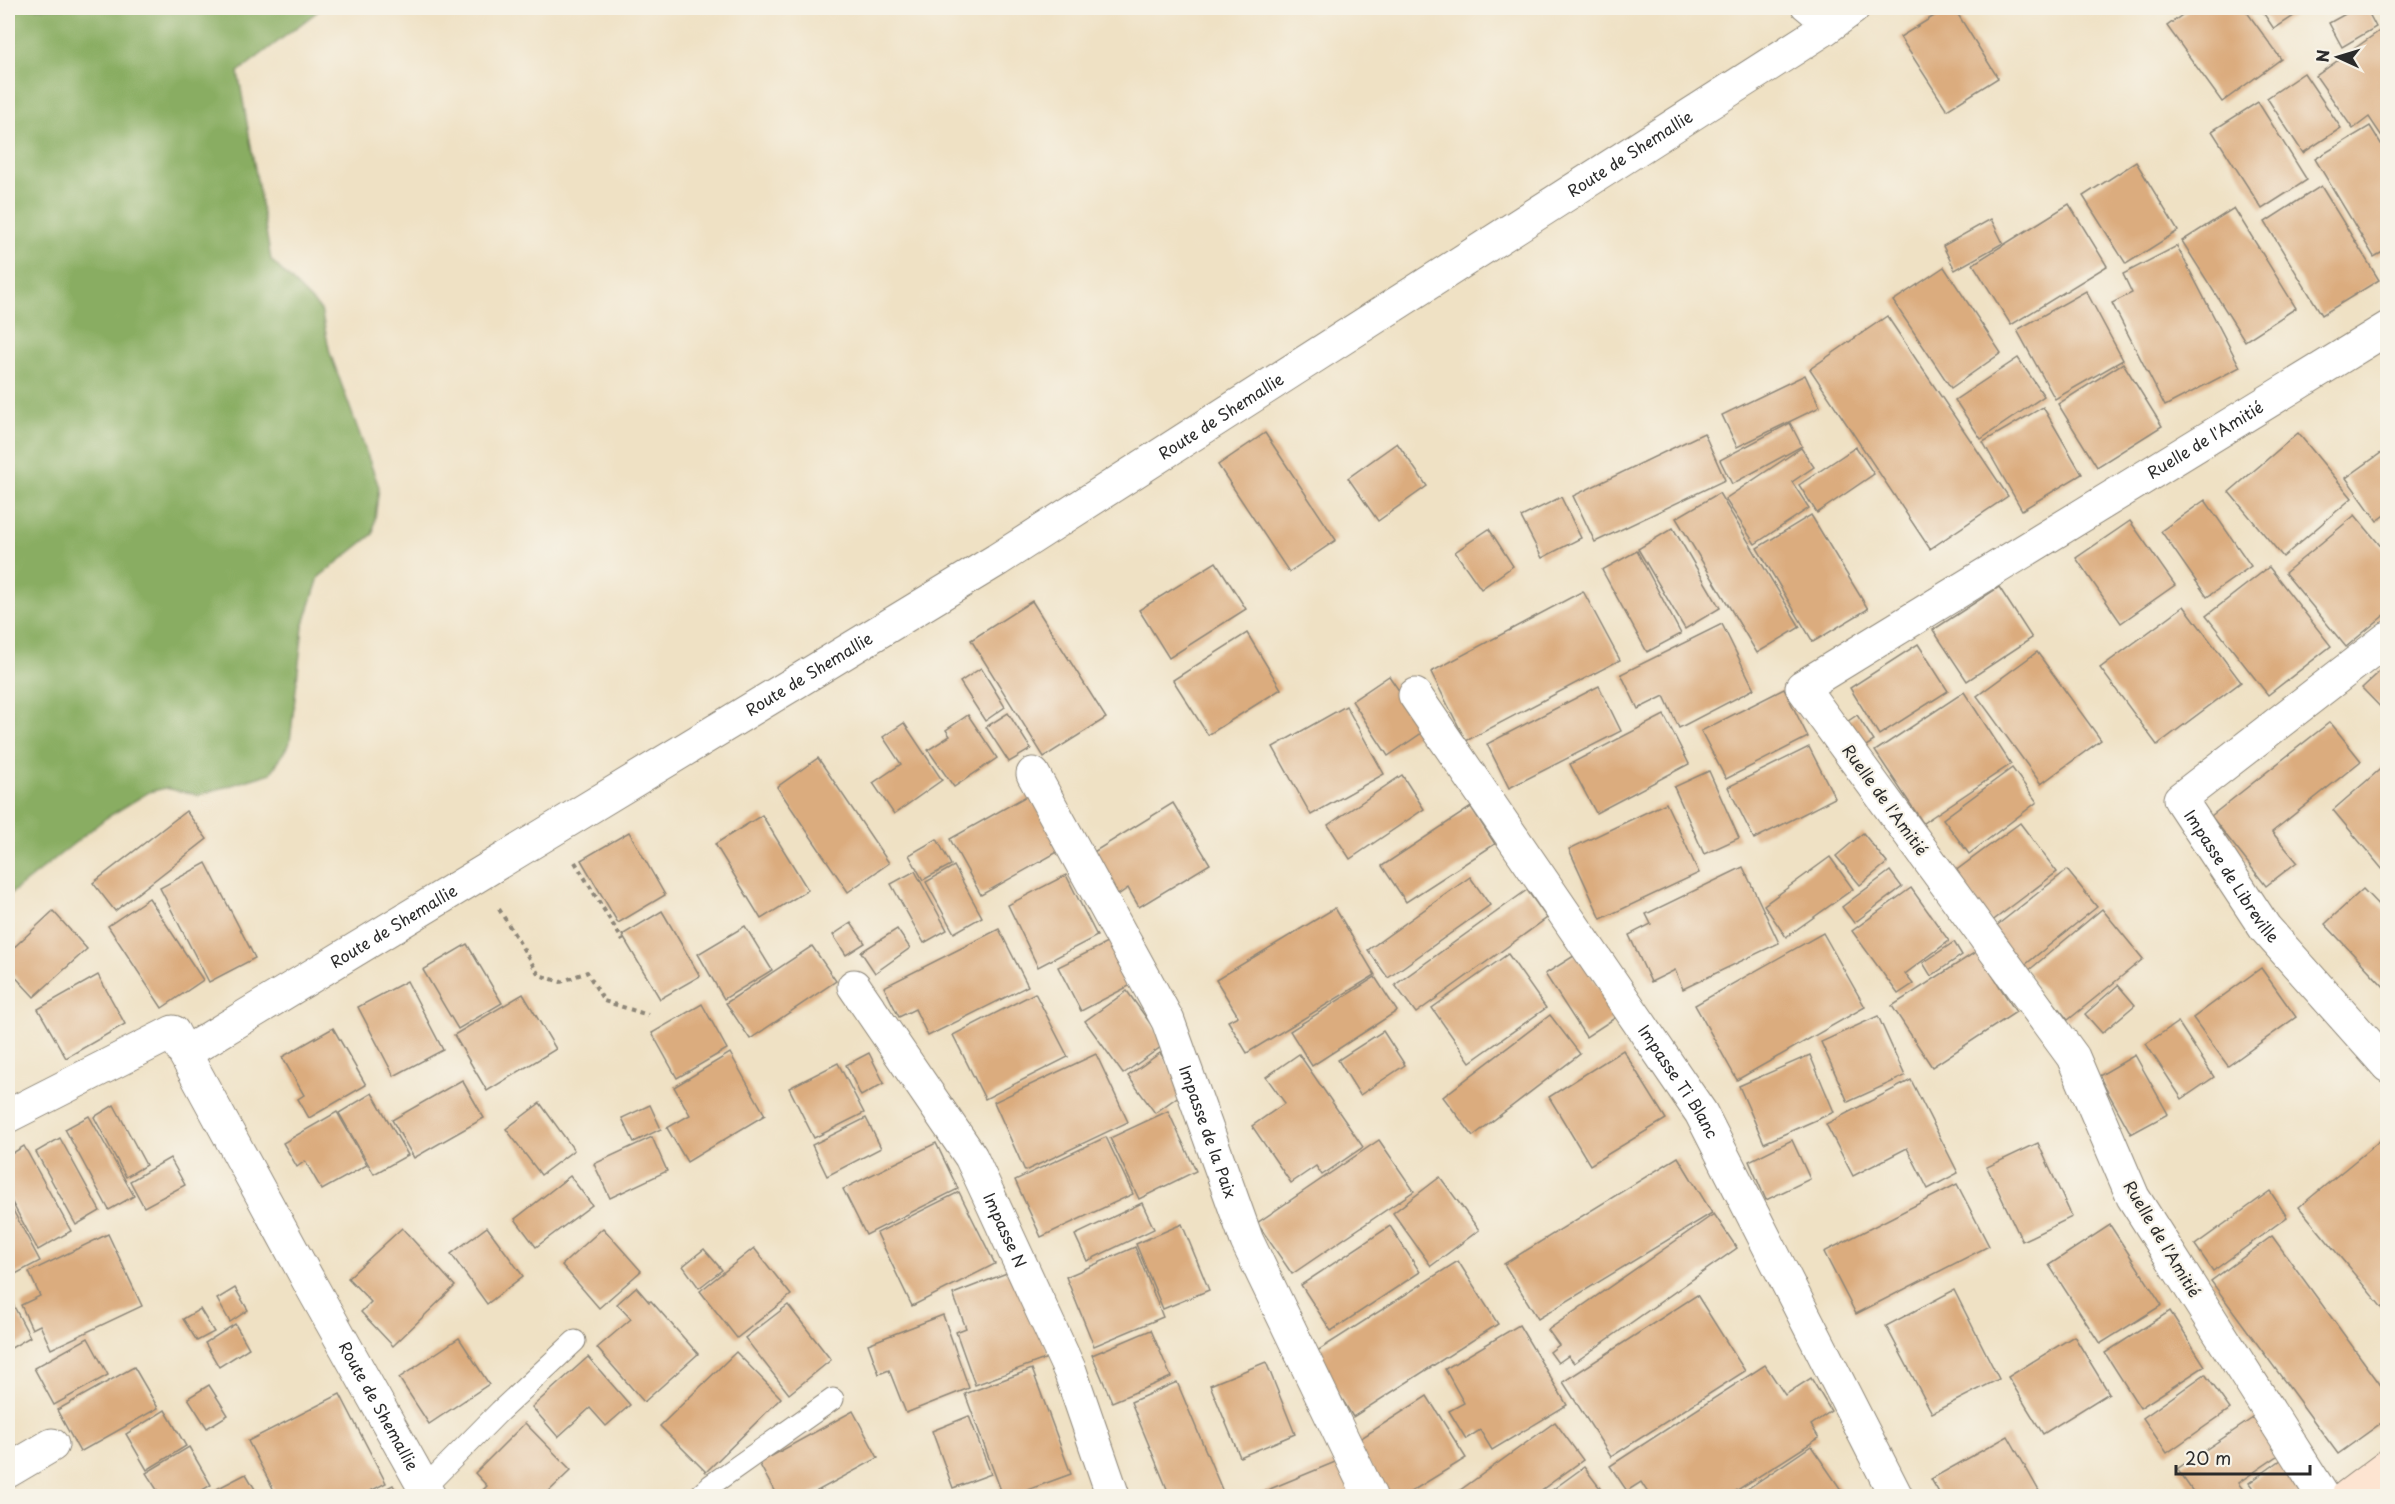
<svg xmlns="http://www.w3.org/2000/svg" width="2395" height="1504" font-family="'Playpen Sans',sans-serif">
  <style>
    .forest { fill: #89ad62; stroke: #5a6c46; stroke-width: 1.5 }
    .building { fill: #dbac7e }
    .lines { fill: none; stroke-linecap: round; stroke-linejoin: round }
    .lane-casing { stroke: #8d8678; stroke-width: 23 }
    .street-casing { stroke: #8d8678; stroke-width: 35 }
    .secondary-casing { stroke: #8d8678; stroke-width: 35 }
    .path { stroke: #8d8678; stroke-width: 4; stroke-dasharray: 4.5 4.5; stroke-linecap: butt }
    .lane { stroke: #fff; stroke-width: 21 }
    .street { stroke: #fff; stroke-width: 33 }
    .secondary { stroke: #fde4d1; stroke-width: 33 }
    .labels { text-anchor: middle; stroke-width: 4.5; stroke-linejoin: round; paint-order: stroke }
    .street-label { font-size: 16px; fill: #2b2b2b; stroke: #f7f3e8 }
  </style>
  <rect width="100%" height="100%" fill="#f7f3e8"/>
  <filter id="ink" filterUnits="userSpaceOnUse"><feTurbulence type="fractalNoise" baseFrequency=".0167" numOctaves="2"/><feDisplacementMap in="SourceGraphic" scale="12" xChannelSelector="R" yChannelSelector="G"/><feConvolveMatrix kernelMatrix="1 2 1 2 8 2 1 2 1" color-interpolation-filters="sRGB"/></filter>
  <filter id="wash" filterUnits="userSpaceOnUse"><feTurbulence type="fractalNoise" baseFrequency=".008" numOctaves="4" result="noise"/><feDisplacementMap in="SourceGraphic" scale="24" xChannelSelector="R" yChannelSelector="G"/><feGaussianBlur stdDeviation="1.35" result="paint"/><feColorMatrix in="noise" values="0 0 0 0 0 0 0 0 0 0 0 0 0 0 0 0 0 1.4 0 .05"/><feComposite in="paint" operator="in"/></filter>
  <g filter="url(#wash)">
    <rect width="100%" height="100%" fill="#efe1c4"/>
    <path class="forest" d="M8,8h314l-84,64 33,188 50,50 9,43 49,134 -6,47 -54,43 -16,50 -13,115 -19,31 -72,22 -34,-7 -16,4 -43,26 -98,78z"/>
    <g id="blocks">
      <g class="building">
        <path d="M1947,8h7l44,70 -51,32 -47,-73z"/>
        <path d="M2192,8h52l37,51 -59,43 -55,-76z"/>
        <path d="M2260,8h46l-32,21z"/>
        <path d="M2356,8h10l10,19 -34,20 -13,-24z"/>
        <path d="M2385,27l3,5v103l-5,3 -14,-21 -16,12 -37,-53z"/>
        <path d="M2304,73l37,55 -38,25 -36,-55z"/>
        <path d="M2258,102l49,78 -45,29 -50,-78z"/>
        <path d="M2370,126l18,29v94l-14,8 -59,-98z"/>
        <path d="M2136,162l42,69 -52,33 -43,-68z"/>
        <path d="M2321,186l58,94 -57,35 -57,-93z"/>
        <path d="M2069,204l38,62 -96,59 -38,-61z"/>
        <path d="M2234,208l62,100 -51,33 -63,-100z"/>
        <path d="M1991,219l12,24 -48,27 -12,-24z"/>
        <path d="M2177,246l63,121 -75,39 -53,-103 20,-10 -9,-19z"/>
        <path d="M1944,267l57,86 -50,35 -58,-87z"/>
        <path d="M2086,291l37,69 -68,39 -38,-69z"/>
        <path d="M1887,316l121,180 -78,53 -120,-180z"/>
        <path d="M2018,358l26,38 -63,43 -26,-39z"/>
        <path d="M2123,363l39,63 -65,41 -39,-63z"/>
        <path d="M1805,375l15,32 -83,40 -15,-32z"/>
        <path d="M2043,407l39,67 -60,36 -39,-68z"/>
        <path d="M1790,423l12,23 -70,38 -12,-24z"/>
        <path d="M1265,433l71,107 -47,32 -71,-107z"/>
        <path d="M1704,433l21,47 -130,62 -22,-46z"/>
        <path d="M2298,433l54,65 -69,59 -54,-65z"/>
        <path d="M1397,443l30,43 -49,35 -30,-43z"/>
        <path d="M1856,447l18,27 -57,39 -18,-28z"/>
        <path d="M1801,448l13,19 -22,15 17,26 -54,36 -30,-45z"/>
        <path d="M2388,448v65l-11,8 -31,-43z"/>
        <path d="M1719,493l81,134 -43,26 -81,-135z"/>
        <path d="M1561,497l20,41 -39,20 -21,-41z"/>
        <path d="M2205,500l46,66 -44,31 -46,-66z"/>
        <path d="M1811,515l57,94 -55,33 -56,-94z"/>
        <path d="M2355,515l33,40v57l-42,35 -61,-74z"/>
        <path d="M2130,521l45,64 -54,38 -45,-65z"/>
        <path d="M1673,528l47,80 -35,21 -47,-80z"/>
        <path d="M1489,529l24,37 -32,23 -26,-37z"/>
        <path d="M1637,551l44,83 -34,18 -45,-82z"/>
        <path d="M1216,562l30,47 -77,49 -30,-48z"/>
        <path d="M2269,567l62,79 -63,49 -62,-79z"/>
        <path d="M1999,587l33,51 -65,43 -34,-51z"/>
        <path d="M1583,591l37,69 -154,81 -35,-69z"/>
        <path d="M1032,601l74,117 -62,39 -73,-117z"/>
        <path d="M2184,606l57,76 -84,63 -57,-77z"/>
        <path d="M1722,624l32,65 -75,39 -15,-32 -26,13 -17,-35z"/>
        <path d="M1247,633l34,56 -73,46 -35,-55z"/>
        <path d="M1918,644l30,47 -69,44 -29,-47z"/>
        <path d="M2037,652l64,88 -60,44 -64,-88z"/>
        <path d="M2388,664v51l-26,-27z"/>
        <path d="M981,668l24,39 -20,14 -25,-39z"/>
        <path d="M1389,676l37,54 -38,26 -36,-55z"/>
        <path d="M1599,686l22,45 -112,57 -22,-44z"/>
        <path d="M1784,689l24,48 -82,42 -25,-48z"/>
        <path d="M1964,692l47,72 -88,59 -48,-72z"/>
        <path d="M1346,706l38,68 -73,41 -38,-68z"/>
        <path d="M1008,713l23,36 -22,13 -23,-35z"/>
        <path d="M968,715l29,43 -43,29 -26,-37 22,-14 -4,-6z"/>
        <path d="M1664,715l25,49 -93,49 -26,-49z"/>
        <path d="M1857,715l17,26 -16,10 -17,-25z"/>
        <path d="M2330,722l31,39 -89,71 25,30 -31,24 -55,-70z"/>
        <path d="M904,723l38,57 -48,34 -21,-31 28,-19 -18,-27z"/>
        <path d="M1809,747l26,51 -81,41 -26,-52z"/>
        <path d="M818,758l71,105 -41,29 -71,-105z"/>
        <path d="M2385,765l3,3v108l-55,-66z"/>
        <path d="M2012,768l25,34 -68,52 -26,-35z"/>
        <path d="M1709,771l30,67 -35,16 -30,-67z"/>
        <path d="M1402,775l22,34 -74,50 -22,-34z"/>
        <path d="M1030,794l31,56 -80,45 -31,-56z"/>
        <path d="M1173,803l37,61 -71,43 -11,-19 -10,7 -26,-42z"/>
        <path d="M1666,803l33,70 -98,46 -32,-70z"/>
        <path d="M1471,807l24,37 -89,58 -24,-36z"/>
        <path d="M186,811l21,28 -92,72 -22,-28z"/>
        <path d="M762,815l46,75 -47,29 -46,-75z"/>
        <path d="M2020,823l37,49 -66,50 -37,-50z"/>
        <path d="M629,832l36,63 -47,28 -37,-63z"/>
        <path d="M1863,833l24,30 -27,22 -24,-29z"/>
        <path d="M937,839l14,26 -28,15 -14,-25z"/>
        <path d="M1830,857l23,32 -67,48 -22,-32z"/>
        <path d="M206,863l49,95 -46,24 -49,-94z"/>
        <path d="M954,866l28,51 -28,16 -28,-51z"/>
        <path d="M1743,867l36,76 -96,46 -8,-19 -24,12 -22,-47 22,-11 -5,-10z"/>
        <path d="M2067,870l30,37 -76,61 -30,-38z"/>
        <path d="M915,871l32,59 -23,13 -33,-59z"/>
        <path d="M1890,871l12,16 -48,36 -12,-16z"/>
        <path d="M1066,875l31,61 -59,31 -30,-62z"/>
        <path d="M1470,877l20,28 -102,73 -20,-28z"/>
        <path d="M1911,888l38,53 -44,33 8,10 -15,10 -46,-63z"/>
        <path d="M2363,889l25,26v76l-63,-67z"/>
        <path d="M1527,890l20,28 -131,95 -21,-28z"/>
        <path d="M149,898l54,82 -41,28 -54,-82z"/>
        <path d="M1335,908l40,67 -128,78 -19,-32 10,-5 -22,-36z"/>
        <path d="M2102,909l41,50 -75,61 -40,-49z"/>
        <path d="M53,911l34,38 -53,48 -26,-28v-16z"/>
        <path d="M662,911l38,65 -40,23 -38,-64z"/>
        <path d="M851,923l14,20 -19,12 -13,-20z"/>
        <path d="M745,926l27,44 -48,29 -26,-45z"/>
        <path d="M897,929l13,19 -35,25 -14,-21z"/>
        <path d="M999,929l29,57 -100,50 -13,-27 -16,8 -15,-30z"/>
        <path d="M1823,933l42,74 -128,73 -42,-75z"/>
        <path d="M1111,941l22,43 -52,27 -23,-44z"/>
        <path d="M1954,942l8,13 -31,21 -8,-13z"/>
        <path d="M467,944l35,59 -44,26 -35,-59z"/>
        <path d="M812,946l24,35 -86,58 -24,-36z"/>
        <path d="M1977,951l39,61 -84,55 -40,-61z"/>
        <path d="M1508,954l38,54 -76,54 -38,-54z"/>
        <path d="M1577,954l41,62 -32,21 -41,-63z"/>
        <path d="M2261,968l35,49 -68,49 -35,-48z"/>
        <path d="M98,975l27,49 -59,34 -28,-49z"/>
        <path d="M1375,977l22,34 -85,55 -22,-35z"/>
        <path d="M407,981l36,69 -49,26 -36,-69z"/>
        <path d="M2118,985l17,20 -33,28 -17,-19z"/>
        <path d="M1127,991l38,53 -42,30 -38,-53z"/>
        <path d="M1035,993l33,64 -83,42 -32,-64z"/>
        <path d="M523,994l33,55 -69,42 -33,-56z"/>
        <path d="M702,1004l25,45 -50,29 -25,-45z"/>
        <path d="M1550,1015l30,39 -107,82 -30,-39z"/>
        <path d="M1878,1016l27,60 -57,26 -27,-60z"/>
        <path d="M2178,1022l36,55 -32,22 -36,-55z"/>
        <path d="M333,1028l33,57 -57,33 -11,-19 6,-4 -22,-38z"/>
        <path d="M1383,1031l22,34 -45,30 -22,-35z"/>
        <path d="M1623,1050l43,69 -76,46 -41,-68z"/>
        <path d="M730,1053l35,62 -78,47 -20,-34 23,-13 -16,-28z"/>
        <path d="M869,1053l15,30 -23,13 -15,-31z"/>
        <path d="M1160,1053l27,37 -32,23 -27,-37z"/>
        <path d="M1096,1054l32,68 -103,49 -31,-69z"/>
        <path d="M1299,1054l64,93 -41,28 -6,-9 -25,17 -39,-57 33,-23 -19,-26z"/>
        <path d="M1810,1055l24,57 -70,31 -25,-57z"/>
        <path d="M2135,1055l33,59 -37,20 -32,-58z"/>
        <path d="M838,1063l26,50 -50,25 -25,-50z"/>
        <path d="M462,1080l22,38 -70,40 -22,-38z"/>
        <path d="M1911,1080l47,93 -30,16 -21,-41 -54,28 -27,-52z"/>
        <path d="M372,1093l36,62 -34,19 -35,-61z"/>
        <path d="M540,1103l34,47 -33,25 -35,-46z"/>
        <path d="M114,1105l32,60 -20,12 -32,-60z"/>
        <path d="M650,1105l11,24 -27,13 -12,-24z"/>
        <path d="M1168,1111l28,60 -57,28 -29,-61z"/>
        <path d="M337,1112l30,53 -45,25 -17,-29 -8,6 -14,-24z"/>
        <path d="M89,1116l45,80 -25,14 -44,-81z"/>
        <path d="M866,1118l15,30 -54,28 -15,-31z"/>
        <path d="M2388,1134v181l-89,-108z"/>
        <path d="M652,1137l15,34 -57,27 -16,-34z"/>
        <path d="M1106,1137l27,57 -92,43 -26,-57z"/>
        <path d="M60,1138l40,73 -24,14 -40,-73z"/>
        <path d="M1379,1140l35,51 -122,83 -35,-51z"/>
        <path d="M1792,1140l18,39 -44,21 -17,-39z"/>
        <path d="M936,1143l22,46 -92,46 -23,-46z"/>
        <path d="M2038,1143l34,74 -50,24 -35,-74z"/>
        <path d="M24,1146l47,85 -33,19 -30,-55v-39z"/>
        <path d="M1678,1157l34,56 -174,106 -34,-55z"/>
        <path d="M170,1158l15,27 -41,22 -14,-26z"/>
        <path d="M570,1176l22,29 -56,42 -21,-28z"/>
        <path d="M1440,1177l39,53 -48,36 -38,-53z"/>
        <path d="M1957,1184l32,62 -133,68 -32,-62z"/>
        <path d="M2270,1191l17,26 -74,54 -18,-26z"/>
        <path d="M959,1192l36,72 -83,42 -35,-73z"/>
        <path d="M8,1201l32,60 -32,17z"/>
        <path d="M1142,1203l12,26 -67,32 -12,-26z"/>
        <path d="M1714,1214l23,34 -163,115 -6,-7 -10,7 -8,-11 9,-7 -11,-15z"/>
        <path d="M1182,1224l27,66 -46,19 -27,-65z"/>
        <path d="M2110,1225l52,80 -62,39 -51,-79z"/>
        <path d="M1390,1226l30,46 -89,59 -30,-46z"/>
        <path d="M487,1227l36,49 -36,28 -36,-50z"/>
        <path d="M402,1228l53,58 -62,60 -32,-34 10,-10 -23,-24z"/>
        <path d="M603,1228l38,43 -42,37 -37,-43z"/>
        <path d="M108,1234l34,72 -91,43 -11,-24 -8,4 -11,-24 19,-9 -11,-24z"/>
        <path d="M2272,1236l116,159v23l-50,36 -127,-173z"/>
        <path d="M1135,1247l28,70 -69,29 -28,-69z"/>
        <path d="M754,1248l37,47 -54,43 -37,-47z"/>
        <path d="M704,1249l18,21 -23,18 -16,-22z"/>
        <path d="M1458,1261l40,63 -145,93 -39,-64z"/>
        <path d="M1017,1269l33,88 -75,28 -19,-53 10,-4 -13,-34z"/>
        <path d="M636,1287l13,15 2,-1 47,53 -54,48 -47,-54 34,-29 -14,-15z"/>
        <path d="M235,1288l13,22 -18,12 -13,-23z"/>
        <path d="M1954,1290l45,89 -67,34 -46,-87z"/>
        <path d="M8,1295l22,42 -22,13z"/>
        <path d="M1697,1295l48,76 -134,86 -48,-75z"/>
        <path d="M788,1305l43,55 -42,34 -44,-56z"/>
        <path d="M200,1309l14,23 -17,9 -14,-22z"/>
        <path d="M2170,1311l35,55 -65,42 -35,-55z"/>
        <path d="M943,1315l26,73 -63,25 -17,-43 -10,4 -11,-30z"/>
        <path d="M235,1324l14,24 -30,19 -14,-24z"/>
        <path d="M1519,1325l48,80 -75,45 -12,-20 -14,9 -17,-28 15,-8 -19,-34z"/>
        <path d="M1151,1330l20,47 -59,25 -20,-47z"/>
        <path d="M2074,1336l35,57 -66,41 -35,-57z"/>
        <path d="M88,1338l20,37 -54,30 -20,-37z"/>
        <path d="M459,1338l30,46 -60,40 -30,-46z"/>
        <path d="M736,1352l45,46 -75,74 -46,-46z"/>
        <path d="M588,1357l42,48 -24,21 -16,-18 -32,29 -26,-30z"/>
        <path d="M1266,1362l29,72 -55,23 -30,-72z"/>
        <path d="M1765,1365l20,30 26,-17 20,33 -20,14 8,13 -91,58h-78l-9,-14 -14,9 -17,-25z"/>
        <path d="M134,1367l24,41 -78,44 -23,-42z"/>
        <path d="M1032,1369l39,105 -60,22h-8l-38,-102z"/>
        <path d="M2205,1374l25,35 -63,44 -24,-35z"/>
        <path d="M1177,1382l46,110 -11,4h-42l-39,-94z"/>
        <path d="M209,1385l19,30 -21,13 -19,-30z"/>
        <path d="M340,1394l46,89 -25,13h-84l-29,-55z"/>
        <path d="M1427,1396l39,62 -62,38h-15l-34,-54z"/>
        <path d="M165,1410l21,36 -39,24 -21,-36z"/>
        <path d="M853,1411l25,47 -70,38h-31l-18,-33z"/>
        <path d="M969,1416l22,58 -38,14 -21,-57z"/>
        <path d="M2256,1416l26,37 -44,30 10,13h-52l-19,-27z"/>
        <path d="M1555,1422l28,38 -50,36h-81z"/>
        <path d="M525,1423l46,47 -27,26h-67l10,-10 -12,-13z"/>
        <path d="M2008,1436l31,55 -9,5h-89l-10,-17z"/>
        <path d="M1811,1446l33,48 -4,2h-103z"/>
        <path d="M189,1447l22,38 -19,11h-31l-15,-23z"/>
        <path d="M2285,1457l22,31 -11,8h-37l-10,-13z"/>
        <path d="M1340,1460l15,36h-96l-1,-2z"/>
        <path d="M1584,1467l22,29h-62z"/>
        <path d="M246,1474l13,22h-56z"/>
        <path d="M393,1485l6,11h-27z"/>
      </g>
    </g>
  </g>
  <g filter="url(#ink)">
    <use href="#blocks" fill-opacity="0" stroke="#8d8678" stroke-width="1.5"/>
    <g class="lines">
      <defs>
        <g id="lane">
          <path d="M1802,8l24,20"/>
          <path d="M424,1488l76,-77 75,-70"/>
          <path d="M699,1496l12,-11 122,-86"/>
        </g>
        <g id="street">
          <path id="s1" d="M2388,638l-208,161 85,129 123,138"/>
          <path id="s2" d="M1415,695l286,418 195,383"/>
          <path id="s3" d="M1033,774l135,247 79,220 123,255"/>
          <path id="s4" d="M854,986l117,171 99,214 43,125"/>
          <path id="s5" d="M185,1053l812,-493 829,-532 27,-20"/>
          <path id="s6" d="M8,1116l165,-84 140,257 116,207"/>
          <path d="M8,1471l44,-26"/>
          <path id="s7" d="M2323,1496l-190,-299 -60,-140 -271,-370 586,-359"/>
        </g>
        <path id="secondary" d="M2348,1496l40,-30"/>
      </defs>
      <use href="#lane" class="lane-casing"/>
      <use href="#street" class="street-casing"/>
      <use href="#secondary" class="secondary-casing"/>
      <g class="path">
        <path d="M575,862l48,79"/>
        <path d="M499,909l40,66 22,7 26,-10 17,29 44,14"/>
      </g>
      <use href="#lane" class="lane"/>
      <use href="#street" class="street"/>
      <use href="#secondary" class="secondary"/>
    </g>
  </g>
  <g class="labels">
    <g class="street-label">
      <text dy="6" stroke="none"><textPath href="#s5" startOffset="1702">Route de Shemallie</textPath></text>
      <text dy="6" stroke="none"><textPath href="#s5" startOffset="1216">Route de Shemallie</textPath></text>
      <text dy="6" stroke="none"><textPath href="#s7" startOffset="1438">Ruelle de l'Amitié</textPath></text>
      <text dy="6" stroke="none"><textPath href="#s5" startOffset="730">Route de Shemallie</textPath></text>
      <text transform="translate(1885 800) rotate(54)" y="6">Ruelle de l'Amitié</text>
      <text dy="6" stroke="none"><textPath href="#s1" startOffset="356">Impasse de Libreville</textPath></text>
      <text dy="6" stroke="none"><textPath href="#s5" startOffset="244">Route de Shemallie</textPath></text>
      <text dy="6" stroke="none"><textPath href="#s2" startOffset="468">Impasse Ti Blanc</textPath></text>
      <text dy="6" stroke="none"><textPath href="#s3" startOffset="399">Impasse de la Paix</textPath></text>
      <text dy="6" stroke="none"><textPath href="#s4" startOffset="288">Impasse N</textPath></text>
      <text transform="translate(2162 1239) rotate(59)" y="6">Ruelle de l'Amitié</text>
      <text dy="6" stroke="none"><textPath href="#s6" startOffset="612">Route de Shemallie</textPath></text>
    </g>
  </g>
  <rect width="2395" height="1504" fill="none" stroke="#f7f3e8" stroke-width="30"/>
  <g transform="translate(2338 57) rotate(274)" stroke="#f7f3e8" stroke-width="4.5" paint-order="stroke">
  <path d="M0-4.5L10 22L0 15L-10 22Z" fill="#2b2b2b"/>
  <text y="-9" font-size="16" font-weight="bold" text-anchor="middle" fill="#2b2b2b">N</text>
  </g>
  <path d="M2176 1465v9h134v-9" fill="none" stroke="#2b2b2b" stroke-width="3"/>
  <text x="2185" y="1465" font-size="18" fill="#2b2b2b" stroke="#f7f3e8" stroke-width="4.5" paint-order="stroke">20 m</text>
</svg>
